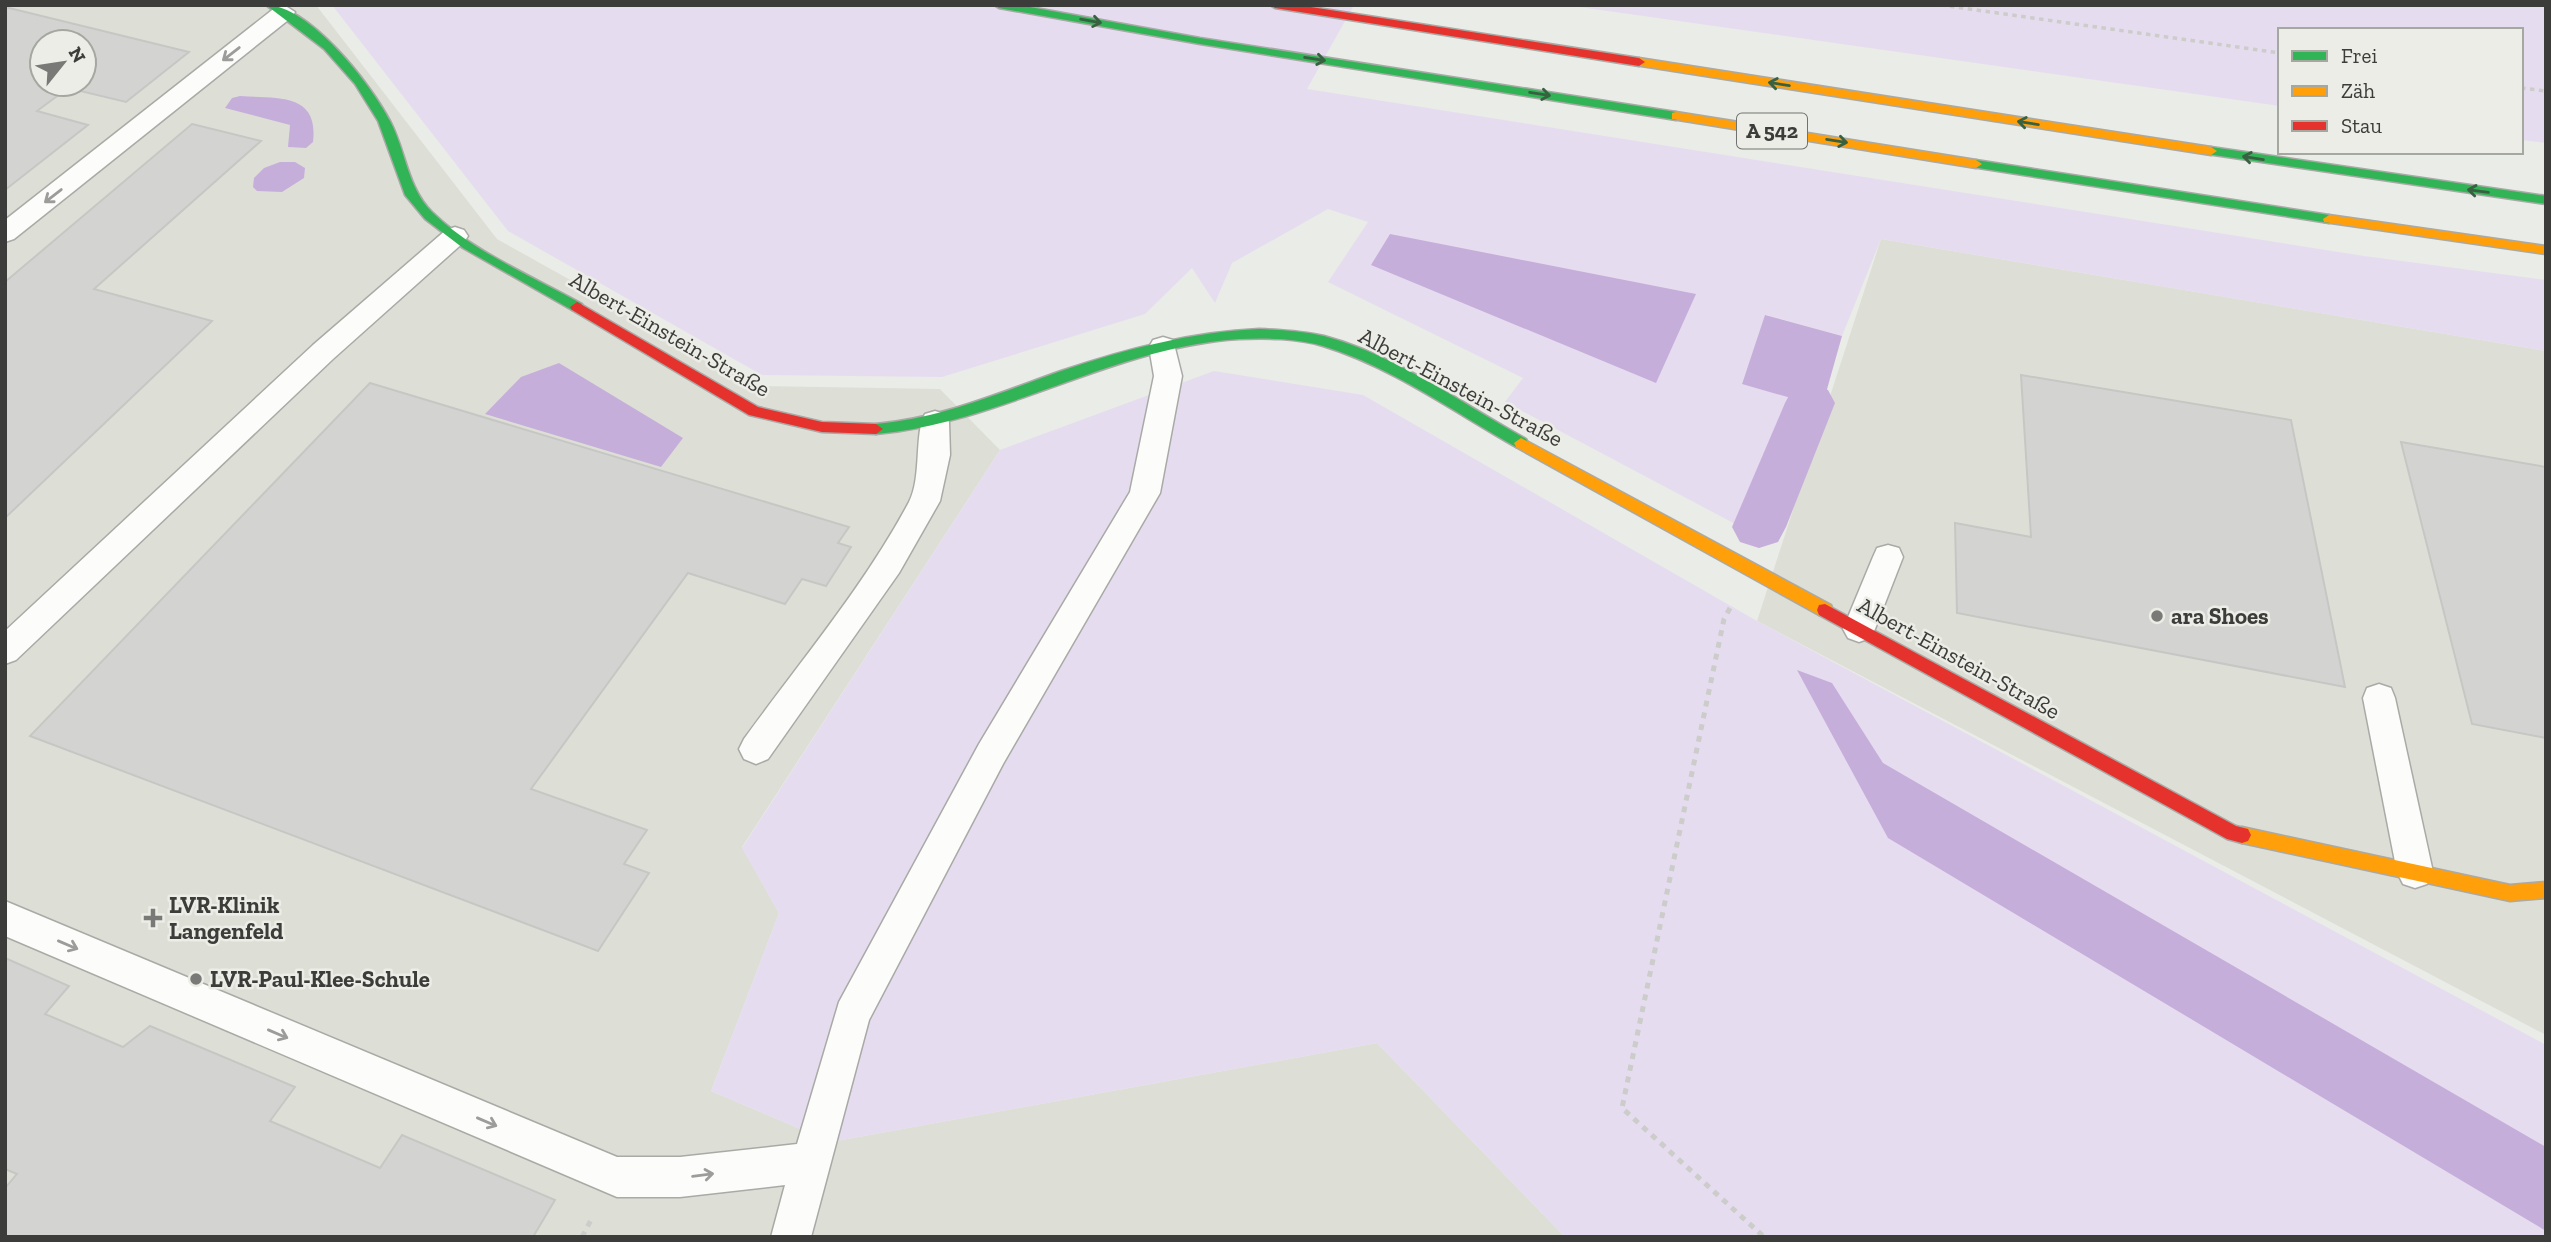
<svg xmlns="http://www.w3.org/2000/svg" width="2551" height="1242" font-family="'Zilla Slab',serif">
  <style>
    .built { fill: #dddfd6; fill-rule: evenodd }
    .green { fill: #e6dcef }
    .water { fill: #c6aeda }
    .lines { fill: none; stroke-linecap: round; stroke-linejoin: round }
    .canal { fill: #c6aeda; fill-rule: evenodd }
    .building { fill: #d3d4d1; stroke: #c6c7c4; stroke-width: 2; fill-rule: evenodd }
    .lane-casing { stroke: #a9a9a6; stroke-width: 3 }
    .fast-casing { stroke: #a9a9a6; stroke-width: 3 }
    .slow-casing { stroke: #a9a9a6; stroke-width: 3 }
    .jam-casing { stroke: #a9a9a6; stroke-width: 3 }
    .path-far1 { stroke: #ccccca; stroke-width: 3.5; stroke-dasharray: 4.5 4.5; stroke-linecap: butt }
    .path { stroke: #ccccca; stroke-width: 5; stroke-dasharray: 6 6; stroke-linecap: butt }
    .lane { fill: #fcfcfb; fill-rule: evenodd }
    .fast { fill: #30b455; fill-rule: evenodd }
    .slow { fill: #ff9f0a; fill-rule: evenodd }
    .jam { fill: #e5322d; fill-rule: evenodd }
    .oneway { stroke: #386142 }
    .oneway2 { stroke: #9c9c9a }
    .poi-dot { fill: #797a77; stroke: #ebede6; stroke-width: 2.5 }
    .labels { text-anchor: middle; stroke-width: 5; stroke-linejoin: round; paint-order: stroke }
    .shield { fill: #ebede6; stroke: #70726e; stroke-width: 2 }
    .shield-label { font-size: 21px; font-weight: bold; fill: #3c3d3a }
    .street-label { font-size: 23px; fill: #3c3d3a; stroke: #ebede6 }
    .poi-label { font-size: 23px; font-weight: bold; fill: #3c3d3a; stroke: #ebede6; text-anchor: start }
  </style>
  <rect width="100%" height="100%" fill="#eaece7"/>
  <g class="built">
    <path d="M5,5h311l181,234 263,147 180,3 60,61 -258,397 37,66 -68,178 120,51 546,-99 188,194h-1560zM42,42h42v42h-42z"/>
    <path d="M1881,239l665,112v684l-789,-414z"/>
  </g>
  <g class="green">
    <path d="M332,5h1022l-47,84 1057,167 182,24v71l-665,-112 -39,97 -76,-21 -24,68 52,16 -55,127 -234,-124 18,-24 -195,-96 40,-60 -40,-13 -96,54 -17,40 -23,-35 -47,46 -203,63 -180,-2 -254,-144z"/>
    <path d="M1565,5h981v138l-25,-3v-110h-241v76z"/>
    <path d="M1214,371l149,24 394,226 789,424v192h-981l-188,-194 -546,99 -120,-51 68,-178 -37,-65 258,-398z"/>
  </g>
  <g class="water">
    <path d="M240,96c37,3 79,-4 73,46l-7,6 -18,-1 2,-22 -65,-17 7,-10z"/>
    <path d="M280,162h15l10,6 -1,10 -22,14 -25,-1 -4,-4 1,-9 10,-10z"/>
    <path d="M1390,234l306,60 -40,89 -285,-118z"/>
    <path d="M1765,315l77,21 -20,71 -80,-23z"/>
    <path d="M559,363l124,75 -22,29 -176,-53 36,-37z"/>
    <path d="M1797,670l35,13 51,80 663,384v84l-658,-393z"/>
  </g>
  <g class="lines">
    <path class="canal" d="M1810,384l18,6 7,13 -49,124 -8,15 -19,6 -19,-6 -8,-15 53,-124 7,-13z"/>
  </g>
  <g class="building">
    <path d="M5,7l184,45 -63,50 -58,-14 -31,23 51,14 -83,65zM42,42h42v42h-42z"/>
    <path d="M192,124l69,17 -167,148 118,32 -207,197v-236z"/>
    <path d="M2021,375l270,45 54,267 -388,-74 -2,-90 76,14z"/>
    <path d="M370,383l479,144 -11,16 13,4 -25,39 -24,-7 -17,25 -97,-31 -157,216 116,41 -23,34 25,9 -51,78 -568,-215z"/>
    <path d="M2401,442l145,25v271l-74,-14z"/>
    <path d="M5,958l64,28 -24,28 78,33 27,-21 145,61 -25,34 110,47 22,-33 153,65 -22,37h-528v-49l12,-14 -12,-5z"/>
  </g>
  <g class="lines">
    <defs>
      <g id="lane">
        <path d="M284,5l11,7 -3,5 -278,222 -9,3v-22l271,-213z"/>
        <path d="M455,227l9,3 4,6 -4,6 -131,117 -317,301 -11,4v-33l308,-286 133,-115z"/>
        <path d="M1163,337l10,3 9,36 -22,117 -157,271 -134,256 -58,217h-40l14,-52 -105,12h-63l-612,-261v-35l612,256h63l117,-13 42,-142 140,-258 151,-252 24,-116 -5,-29 4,-7z"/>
        <path d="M935,411l10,3 4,8 1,33 -10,46 -41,72 -131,186 -12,5 -12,-5 -5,-10 5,-10c55,-76 121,-154 165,-237 13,-25 5,-69 16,-88z"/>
        <path d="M1888,545l11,3 4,9 -28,72 -5,9 -11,4 -11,-4 -5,-9 30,-72 4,-9z"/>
        <path d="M2379,684l12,4 4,10 38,174 -6,12 -12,4 -12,-4 -6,-12 -34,-174 4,-10z"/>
      </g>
      <g id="fast">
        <path d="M266,5c43,0 105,79 124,116 16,30 17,66 42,91 41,40 100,64 150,92v6h-10l-109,-62 -38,-29 -20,-24 -27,-74 -23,-37 -31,-35z"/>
        <path d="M994,5h25l181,33 476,74 6,4 -6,4 -476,-76 -201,-36z"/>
        <path d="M2211,147l335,49v8l-339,-50v-6z"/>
        <path d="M1976,160l353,55 6,4 -6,4 -357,-56 -2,-3z"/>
        <path d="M1259,329c22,1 43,2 65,7 72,19 137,67 202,103l2,4 -2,4h-10c-62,-35 -124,-80 -193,-101 -27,-8 -56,-8 -84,-7 -127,8 -237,84 -363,95l-7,-5 7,-5c66,-6 123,-31 185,-53 65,-22 130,-39 198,-42z"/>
      </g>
      <g id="slow">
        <path d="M1639,58l572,89 6,4 -6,4 -576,-90 -2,-3z"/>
        <path d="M1676,112l300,48 6,4 -6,4 -304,-49v-6z"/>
        <path d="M2329,215l217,31v8l-222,-32 -1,-3z"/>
        <path d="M1521,438l310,167 2,5 -2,5h-12l-303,-168 -2,-4z"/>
        <path d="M2242,827l268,58 36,-3v16l-36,3 -268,-58 -6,-2 -3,-6 3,-6z"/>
      </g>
      <g id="jam">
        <path d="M1270,5h28l341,53 6,4 -6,4 -364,-58z"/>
        <path d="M577,302l181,105 64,15 54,2 7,5 -7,5 -54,-2 -73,-17 -177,-105 -2,-3z"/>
        <path d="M1825,604l411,222 12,3 3,6 -3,6 -6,2 -15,-4 -408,-224 -2,-5 2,-5z"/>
      </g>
    </defs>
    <use href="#lane" class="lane-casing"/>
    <use href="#fast" class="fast-casing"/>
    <use href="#slow" class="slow-casing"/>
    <use href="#jam" class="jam-casing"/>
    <g class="path-far1">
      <path d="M1941,5l339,48"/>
      <path d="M2521,88l25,3"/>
    </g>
    <g class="path">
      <path d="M1730,608l-6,11 -102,489 142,129"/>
      <path d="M582,1237l11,-21"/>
    </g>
    <use href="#lane" class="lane"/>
    <use href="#fast" class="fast"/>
    <use href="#slow" class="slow"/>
    <use href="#jam" class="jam"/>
  </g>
  <defs><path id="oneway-shaft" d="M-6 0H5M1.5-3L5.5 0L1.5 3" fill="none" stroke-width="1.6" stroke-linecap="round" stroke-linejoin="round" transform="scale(1.75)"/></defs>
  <g class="oneway">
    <use href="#oneway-shaft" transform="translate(1091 21) rotate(10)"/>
    <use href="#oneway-shaft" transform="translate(1315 59) rotate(9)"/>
    <use href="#oneway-shaft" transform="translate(1779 84) rotate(-171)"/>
    <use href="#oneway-shaft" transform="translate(1540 94) rotate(9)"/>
    <use href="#oneway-shaft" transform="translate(2028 123) rotate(-171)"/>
    <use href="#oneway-shaft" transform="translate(1837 141) rotate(9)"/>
    <use href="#oneway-shaft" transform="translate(2253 158) rotate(-171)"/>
    <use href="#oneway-shaft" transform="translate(2478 191) rotate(-173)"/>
  </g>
  <g class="oneway2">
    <use href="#oneway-shaft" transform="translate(231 54) rotate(142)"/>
    <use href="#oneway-shaft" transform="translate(53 196) rotate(142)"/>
    <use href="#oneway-shaft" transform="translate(68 945) rotate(23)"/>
    <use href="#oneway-shaft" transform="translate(278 1034) rotate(23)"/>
    <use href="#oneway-shaft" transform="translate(487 1122) rotate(23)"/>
    <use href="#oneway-shaft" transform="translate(703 1175) rotate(-7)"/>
  </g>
  <g class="poi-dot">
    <circle cx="2157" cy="616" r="7"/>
    <path d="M149.5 907.5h7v7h7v7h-7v7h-7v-7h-7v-7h7z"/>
    <circle cx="196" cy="979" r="7"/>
  </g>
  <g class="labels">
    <rect class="shield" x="1737" y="113.5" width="70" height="35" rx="5"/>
    <g class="shield-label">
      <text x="1772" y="138">A 542</text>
    </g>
    <g class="street-label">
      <text transform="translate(670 334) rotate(30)" y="8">Albert-Einstein-Straße</text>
      <text transform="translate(1461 387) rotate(28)" y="8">Albert-Einstein-Straße</text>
      <text transform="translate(1959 658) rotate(29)" y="8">Albert-Einstein-Straße</text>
    </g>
    <g class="poi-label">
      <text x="2171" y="624">ara Shoes</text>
      <text x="169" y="913">LVR-Klinik<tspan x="169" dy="26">Langenfeld</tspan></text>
      <text x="210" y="987">LVR-Paul-Klee-Schule</text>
    </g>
  </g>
  <rect width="2551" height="1242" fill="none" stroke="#3c3d3a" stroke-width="14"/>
  <rect x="2278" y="28" width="245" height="126" fill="#ebede6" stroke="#a5a7a1" stroke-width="2"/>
  <rect x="2292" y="51" width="35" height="10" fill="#30b455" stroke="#a5a7a1" stroke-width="2"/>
  <text x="2341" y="63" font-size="21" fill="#3c3d3a">Frei</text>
  <rect x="2292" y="86" width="35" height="10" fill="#ff9f0a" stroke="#a5a7a1" stroke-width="2"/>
  <text x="2341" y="98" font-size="21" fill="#3c3d3a">Zäh</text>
  <rect x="2292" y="121" width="35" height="10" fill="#e5322d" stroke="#a5a7a1" stroke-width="2"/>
  <text x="2341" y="133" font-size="21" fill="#3c3d3a">Stau</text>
  <g transform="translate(63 63) rotate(60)"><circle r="33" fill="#ebede6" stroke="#a5a7a1" stroke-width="2"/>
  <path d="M0-5L12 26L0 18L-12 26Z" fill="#797a77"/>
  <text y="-10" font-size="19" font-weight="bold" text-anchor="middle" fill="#3c3d3a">N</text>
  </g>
</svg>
